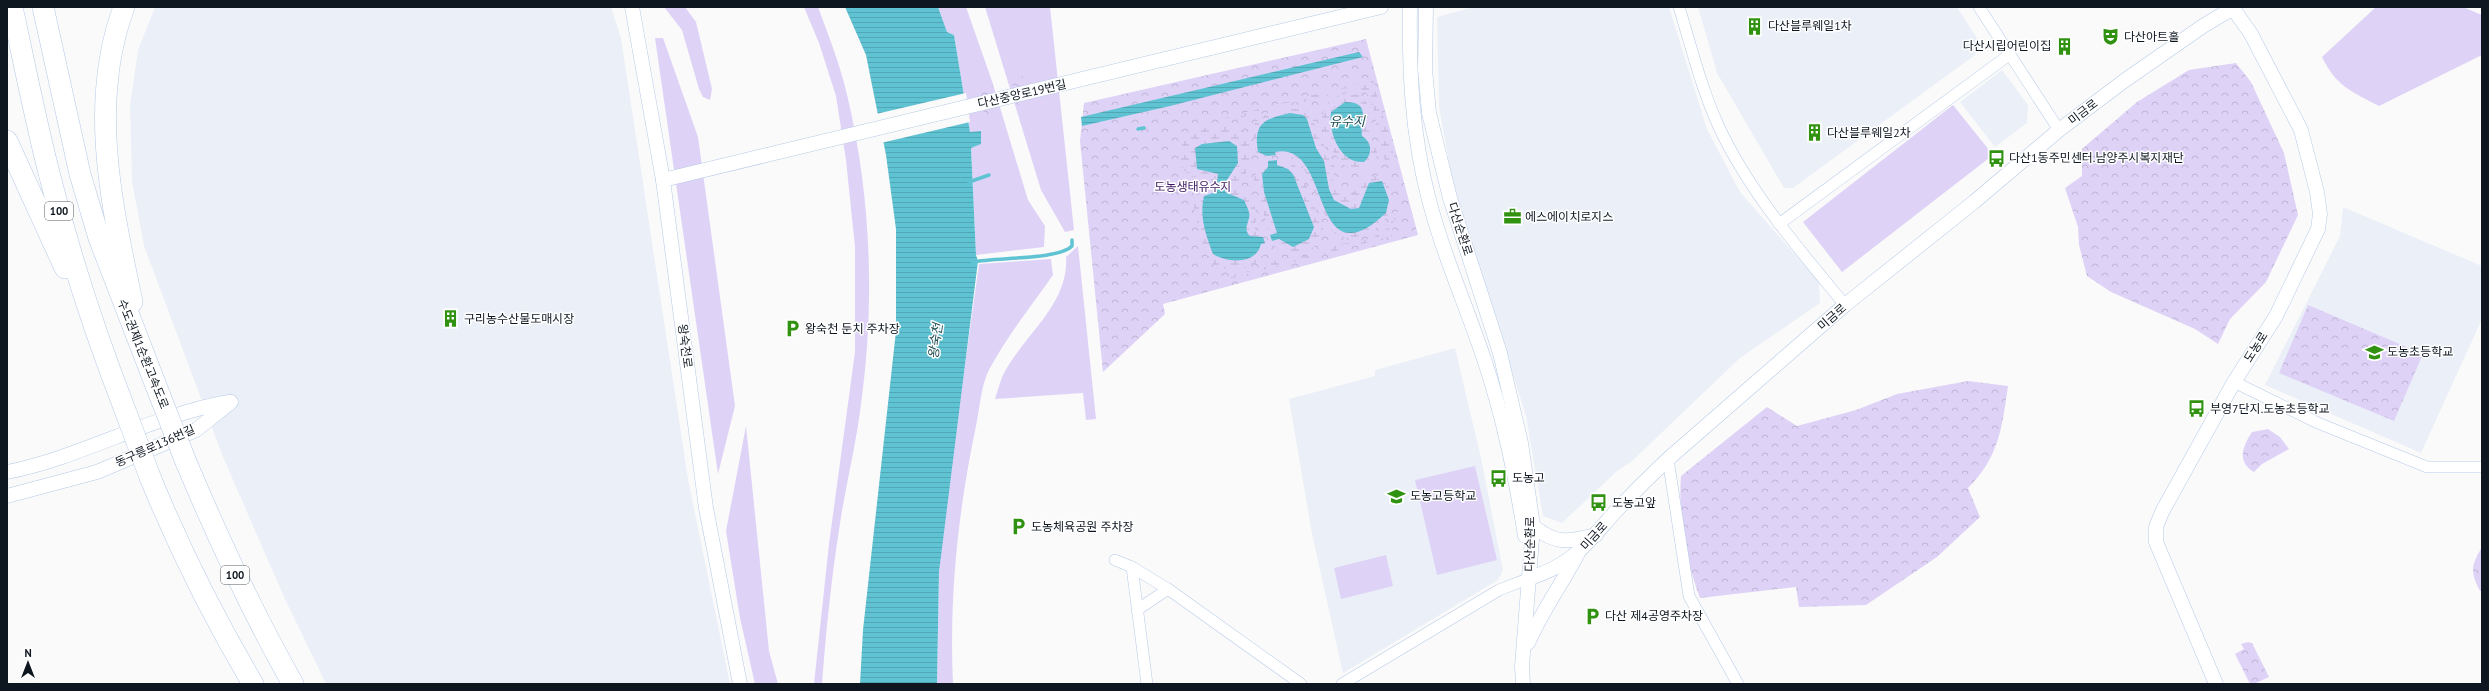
<svg xmlns="http://www.w3.org/2000/svg" width="2489" height="691" font-family="'PT Sans','Noto Sans KR',sans-serif">
  <style>
    .built { fill: #ebf0f8 }
    .grass { fill: #dfd2f7 }
    .forest { fill: url(#forest-crowns) }
    .wetland { fill: url(#wetland-marsh); fill-rule: evenodd }
    .water { fill: url(#water-rules) }
    .pier { fill: #fafafa }
    .lines { fill: none; stroke-linecap: round; stroke-linejoin: round }
    .stream { stroke: #60c3d3; stroke-width: 3.5 }
    .minor-casing { stroke: #b5cae7; stroke-width: 12 }
    .tertiary-casing { stroke: #b5cae7; stroke-width: 15 }
    .motorway-casing { stroke: #b5cae7; stroke-width: 22 }
    .minor { stroke: #fff; stroke-width: 11 }
    .tertiary { stroke: #fff; stroke-width: 14 }
    .motorway { stroke: #fff; stroke-width: 21 }
    .motorway-bridge-casing { stroke: #b5cae7; stroke-width: 22; stroke-linecap: butt }
    .motorway-bridge { stroke: #fff; stroke-width: 21 }
    .labels { text-anchor: middle; stroke-width: 3; stroke-linejoin: round; paint-order: stroke }
    .shield { fill: #fff; stroke: #565c63; stroke-width: 1 }
    .shield-label { font-size: 11px; font-weight: bold; fill: #0e1620 }
    .poi-label { font-size: 12px; fill: #0e1620; stroke: #fff; text-anchor: start }
    .street-label { font-size: 12px; fill: #0e1620; stroke: #fff }
    .park-label { font-size: 12px; fill: #3d1863; stroke: #fff }
    .water-label { font-size: 13px; font-style: italic; fill: #1f4b52; stroke: #fff }
  </style>
  <defs>
    <pattern id="forest-crowns" width="20" height="18" patternUnits="userSpaceOnUse"><rect width="20" height="18" fill="#dfd2f7"/><path d="M2 6a3 3 0 1 1 6 0M12 15a3 3 0 1 1 6 0" fill="none" stroke="#beb4d3"/></pattern>
    <pattern id="wetland-marsh" width="20" height="14" patternUnits="userSpaceOnUse"><rect width="20" height="14" fill="#dfd2f7"/><path d="M1 5h8M5 5V1M11 12h8M15 12V8" fill="none" stroke="#beb4d3"/></pattern>
    <pattern id="water-rules" width="6" height="5" patternUnits="userSpaceOnUse"><rect width="6" height="5" fill="#60c3d3"/><path d="M0 2.5h6" fill="none" stroke="#52a7b5"/></pattern>
  </defs>
  <rect width="100%" height="100%" fill="#fafafa"/>
  <g class="built">
    <path d="M155,7h456l10,31 67,441 42,205h-404l-42,-87 -61,-140 -79,-211 -12,-65 -2,-75 8,-56z"/>
    <path d="M1473,7h196l38,122 33,63 79,90 1,21 -80,55 -109,104 -14,9 -55,52 -19,-7 -17,-100 -72,-227 -15,-82 -2,-90z"/>
    <path d="M1698,7h259l23,36 -5,12 -182,133h-9l-67,-115z"/>
    <path d="M2002,70l26,35 -1,18 -32,24 -35,-45z"/>
    <path d="M2343,207l139,59v53l-61,134 -156,-68 75,-149z"/>
    <path d="M1455,348l26,110 22,112 -5,10 -155,93 -31,-139 -23,-135 86,-23v-6z"/>
  </g>
  <g class="grass">
    <path d="M664,7h21l11,15 16,67 -2,11 -7,-3 -4,-8 -17,-59z"/>
    <path d="M804,7h14c11,30 23,60 30,92 23,98 27,205 13,305 -5,42 -16,84 -22,126 -8,51 -13,102 -17,154h-8l15,-140 26,-192v-105l-9,-87 -10,-64 -17,-53z"/>
    <path d="M938,7h28l26,74 36,119 17,26 -1,21 -68,8 -5,-107 10,-16h-11l-16,-97 -7,-3z"/>
    <path d="M985,7h65l24,223 -9,2 -24,-42z"/>
    <path d="M2376,7h87l19,8v40l-103,51c-27,-14 -43,-20 -57,-49z"/>
    <path d="M655,38h8l35,99 37,269 -17,68z"/>
    <path d="M1953,105l40,50 -151,117 -39,-50z"/>
    <path d="M1078,246l18,173 -10,1 -3,-27 -88,6c3,-9 5,-18 9,-26 21,-39 65,-69 62,-116z"/>
    <path d="M1051,259l2,16c-21,30 -45,60 -63,93 -9,16 -10,39 -14,58 -18,85 -27,171 -23,258h-16l2,-112 9,-86 31,-222z"/>
    <path d="M746,426l23,225 9,33h-23l-15,-66 -14,-87z"/>
    <path d="M1475,466l22,94 -60,15 -22,-95z"/>
    <path d="M1386,555l7,31 -52,13 -7,-31z"/>
  </g>
  <g class="forest">
    <path d="M1366,39l52,196 -255,69 2,10 -62,58 -23,-231 4,-38z"/>
    <path d="M2236,63l15,19 33,71 14,62 -32,67 -36,37 -12,25 -23,-15 -84,-37 -24,-16 -8,-31 -1,-18 -13,-39 17,-12v-27l55,-47 52,-32z"/>
    <path d="M1025,76l7,28 -14,3 -7,-28z"/>
    <path d="M992,84l7,28 -14,4 -7,-28z"/>
    <path d="M2308,305l115,49 -29,67 -115,-48z"/>
    <path d="M1968,381l40,5c-6,42 -9,71 -40,102l12,29 -43,40 -71,48 -67,2 -3,-20 -96,11c-14,-37 -22,-82 -19,-122l86,-69 30,19 59,-16 41,-16z"/>
    <path d="M2268,429l12,8 9,12 -27,15 -8,8c-18,-10 -11,-26 -2,-40z"/>
    <path d="M2481,549l1,42h-2c-9,-18 -10,-24 1,-42z"/>
    <path d="M2248,642l4,1 17,34 -15,7h-4l-15,-30 9,-5 -3,-5z"/>
  </g>
  <g class="wetland">
    <path d="M1373,79l22,80 -7,5 -3,-4c-3,-11 -6,-22 -8,-33 -4,-17 -1,-30 -19,-40l-18,2 -25,12 -31,2 -44,15 -23,2z"/>
    <path d="M1347,93l12,2 8,8c2,10 0,20 2,30 1,7 8,11 8,19 0,15 -18,25 -30,15 -23,-19 -42,-65 0,-74zM1345,102l20,14 -3,20 -32,-18 5,-11z"/>
    <path d="M1293,109c3,0 9,-1 12,0 7,3 22,46 29,56l1,5 -3,11 5,11 16,1c5,-4 6,-10 11,-13 36,-22 44,46 -8,57 -10,2 -17,1 -24,-7l-30,-65c-8,-8 -14,-12 -26,-10l-1,-3 14,-1 18,16 25,57 58,-17 -5,-24c-17,-12 -20,15 -26,24l-8,2c-27,-10 -19,-24 -27,-46 -4,-12 -10,-22 -14,-34l-53,8 1,15 9,4 -6,2 -4,-3 -5,-21 3,-11 13,-10z"/>
    <path d="M1233,125l10,4c9,16 11,37 -2,51l-16,3 8,-11 4,-26 -8,-5 -32,5v23l21,5 -1,8c-7,0 -23,-4 -30,-9 -10,-7 -8,-33 2,-40 11,-6 32,-7 44,-8z"/>
    <path d="M1277,160c5,0 11,0 15,3 15,12 22,48 31,65 0,26 -34,31 -50,18l-1,-5 7,-2 14,8 16,-8 5,-12 -31,-61 -6,-1z"/>
    <path d="M1268,161v6l-6,7 -1,6 16,53 -7,2 -15,-50 -1,-7 5,-12z"/>
    <path d="M1204,187h13l-1,5 -15,15 60,37 4,-1 -2,15c-9,8 -19,12 -31,11 -6,0 -13,-1 -18,-4 -12,-10 -18,-49 -21,-64l7,-12z"/>
    <path d="M1225,188c17,0 29,6 31,25 1,6 -2,10 -1,16l7,4 1,4 -13,-1c-6,-6 -3,-10 -1,-18 1,-5 -3,-13 -5,-18l-20,-8z"/>
    <path d="M1404,206v3l-11,13 -1,14 -167,44 4,-4 24,-6 24,-10 31,-4 26,-12 14,-1 24,-5 16,-10 4,-11z"/>
  </g>
  <g class="water">
    <path d="M845,7h93l9,25 7,3 16,97 11,-1v13l-10,4 5,107 2,6 -39,311 -2,112h-77l3,-54 33,-299v-102l-10,-74 -20,-100z"/>
    <path d="M1359,52l4,5 -193,49 -88,20 -1,-9z"/>
    <path d="M1345,102c27,0 15,18 17,34 10,6 11,18 2,26 -24,2 -36,-30 -33,-50z"/>
    <path d="M1290,113l13,2 4,4 9,29 8,13 5,28 5,11 17,9 8,-1 10,-25 13,-2 7,19 -3,13c-9,8 -21,19 -34,20 -38,3 -29,-91 -77,-81l1,3 -9,1 -9,-4c-5,-29 6,-33 32,-39z"/>
    <path d="M1229,141l8,5 1,17 -13,20 -8,-1 1,-8 -21,-5 -2,-21 7,-4z"/>
    <path d="M1277,160v5l11,4 5,5 21,53 -5,12 -16,8 -14,-8 -7,2 -2,-6 7,-2 -13,-41 -2,-18 6,-7v-6z"/>
    <path d="M1217,187l8,1v4l19,8c2,5 7,13 5,18 -2,8 -5,12 1,18l13,1 2,6 -4,1c-5,21 -33,19 -48,10 -7,-19 -14,-37 -9,-58l12,-4z"/>
  </g>
  <path class="pier" d="M966,93l4,29 -89,21 -5,-29z"/>
  <g class="lines">
    <g class="stream">
      <path d="M1138,129l6,-1"/>
      <path d="M969,182l20,-7"/>
      <path d="M973,262c22,-5 86,-2 99,-16v-6"/>
    </g>
    <defs>
      <g id="minor">
        <path d="M1679,7c12,39 22,80 39,118 31,67 81,124 127,180"/>
        <path d="M1979,7l80,123"/>
        <path d="M1779,224l230,-169"/>
        <path d="M2234,382l84,41 109,44h55"/>
        <path d="M1668,459l21,137 49,88"/>
        <path d="M1115,560l17,7 36,22 133,95"/>
        <path d="M1132,567l15,117"/>
        <path d="M1137,610l31,-21"/>
        <path d="M1342,684l157,-94 31,-12"/>
      </g>
      <g id="tertiary">
        <path d="M632,7l31,173 43,328 34,176"/>
        <path d="M1410,7c-1,64 2,127 18,189 14,56 38,109 56,163 20,60 31,115 41,177"/>
        <path d="M1426,7l-1,62 4,44 21,85 50,155 21,90 12,83 -11,140 1,18"/>
        <path d="M663,180l718,-173"/>
        <path d="M7,472c76,-15 145,-57 222,-70"/>
        <path d="M7,496l90,-24 99,-42 35,-28"/>
        <path d="M1533,526c23,19 35,16 63,9"/>
        <path d="M1530,578c44,-14 56,-34 86,-67 17,-18 34,-35 52,-52l177,-154 129,-103 85,-72 65,-49 79,-55 32,-19"/>
        <path d="M1528,643c14,-32 34,-59 50,-90"/>
        <path d="M2216,684l-60,-142v-15l6,-15 72,-130 42,-66 42,-87 2,-15 -3,-22 -16,-62 -50,-96 -19,-27"/>
      </g>
      <g id="motorway">
        <path d="M12,7c12,55 23,111 37,166 20,80 46,160 76,237"/>
        <path d="M43,7l37,167 19,64 61,158"/>
        <path d="M124,7c-36,97 -12,198 8,295"/>
        <path d="M7,141l58,127"/>
        <path d="M186,462c32,76 66,150 107,222"/>
        <path d="M150,477c29,71 64,141 103,207"/>
      </g>
    </defs>
    <use href="#minor" class="minor-casing"/>
    <use href="#tertiary" class="tertiary-casing"/>
    <use href="#motorway" class="motorway-casing"/>
    <use href="#minor" class="minor"/>
    <use href="#tertiary" class="tertiary"/>
    <use href="#motorway" class="motorway"/>
    <defs>
      <g id="motorway-bridge">
        <path d="M160,396l26,66"/>
        <path d="M125,410l25,67"/>
      </g>
    </defs>
    <use href="#motorway-bridge" class="motorway-bridge-casing"/>
    <use href="#motorway-bridge" class="motorway-bridge"/>
  </g>
  <defs>
    <symbol id="building-bare" viewBox="-9 -9 18 18"><path d="M-4-6H4V6H1V3H-1V6H-4ZM-2.5-4.3h1.7v1.8h-1.7ZM.8-4.3h1.7v1.8H.8ZM-2.5-1h1.7V.8h-1.7ZM.8-1h1.7V.8H.8Z" fill="#309210" stroke="#fff" stroke-width="2.5" paint-order="stroke"/></symbol>
    <symbol id="theatre-bare" viewBox="-9 -9 18 18"><path d="M-5-5.5Q0-4 5-5.5V0Q5 5 0 6Q-5 5-5 0ZM-3.3-2.5H-1v1.5H-3.3ZM1-2.5H3.3v1.5H1ZM-2.8 1Q0 5.5 2.8 1Z" fill="#309210" stroke="#fff" stroke-width="2.5" paint-order="stroke"/></symbol>
    <symbol id="bus-bare" viewBox="-9 -9 18 18"><path d="M-5-6H5V4H4V6H2V4H-2V6H-4V4H-5ZM-3.5-4V0h7V-4ZM-3.5 1.2v1.5H-2V1.2ZM2 1.2v1.5H3.5V1.2Z" fill="#309210" stroke="#fff" stroke-width="2.5" paint-order="stroke"/></symbol>
    <symbol id="office-bare" viewBox="-9 -9 18 18"><path d="M-6-3h4V-5.5h4V-3h4V5H-6ZM-1-4.5V-3h2v-1.5ZM-6 0V1H6V0Z" fill="#309210" stroke="#fff" stroke-width="2.5" paint-order="stroke"/></symbol>
    <symbol id="parking-bare" viewBox="-9 -9 18 18"><path d="M-3.5-5.5H1a3.5 3.5 0 0 1 0 7H-1V5.5H-3.5ZM-1-3.4V-.6H.8a1.4 1.4 0 0 0 0-2.8Z" fill="#309210" stroke="#fff" stroke-width="2.5" paint-order="stroke"/></symbol>
    <symbol id="school-bare" viewBox="-9 -9 18 18"><path d="M0-5L7-2L0 1L-7-2ZM-4 1L0 2.5L4 1V4Q0 6-4 4Z" fill="#309210" stroke="#fff" stroke-width="2.5" paint-order="stroke"/></symbol>
  </defs>
  <g fill-rule="evenodd">
    <use href="#building-bare" x="1742" y="14" width="25" height="25"/>
    <use href="#theatre-bare" x="2098" y="24" width="25" height="25"/>
    <use href="#building-bare" x="2052" y="34" width="25" height="25"/>
    <use href="#building-bare" x="1802" y="120" width="25" height="25"/>
    <use href="#bus-bare" x="1984" y="146" width="25" height="25"/>
    <use href="#office-bare" x="1500" y="204" width="25" height="25"/>
    <use href="#building-bare" x="438" y="306" width="25" height="25"/>
    <use href="#parking-bare" x="780" y="316" width="25" height="25"/>
    <use href="#school-bare" x="2362" y="340" width="25" height="25"/>
    <use href="#bus-bare" x="2184" y="396" width="25" height="25"/>
    <use href="#bus-bare" x="1486" y="466" width="25" height="25"/>
    <use href="#school-bare" x="1384" y="484" width="25" height="25"/>
    <use href="#bus-bare" x="1586" y="490" width="25" height="25"/>
    <use href="#parking-bare" x="1006" y="514" width="25" height="25"/>
    <use href="#parking-bare" x="1580" y="604" width="25" height="25"/>
  </g>
  <g class="labels">
    <g class="shield">
      <rect x="45" y="202" width="28" height="18" rx="3"/>
      <rect x="221" y="566" width="28" height="18" rx="3"/>
    </g>
    <g class="shield-label">
      <text x="59" y="215">100</text>
      <text x="235" y="579">100</text>
    </g>
    <g class="poi-label">
      <text x="1768" y="30">다산블루웨일1차</text>
      <text x="2124" y="41">다산아트홀</text>
      <text x="2051" y="50" text-anchor="end">다산시립어린이집</text>
      <text x="1827" y="137">다산블루웨일2차</text>
      <text x="2009" y="162">다산1동주민센터.남양주시복지재단</text>
      <text x="1525" y="221">에스에이치로지스</text>
      <text x="464" y="323">구리농수산물도매시장</text>
      <text x="805" y="333">왕숙천 둔치 주차장</text>
      <text x="2387" y="356">도농초등학교</text>
      <text x="2210" y="413">부영7단지.도농초등학교</text>
      <text x="1512" y="482">도농고</text>
      <text x="1410" y="500">도농고등학교</text>
      <text x="1612" y="507">도농고앞</text>
      <text x="1031" y="531">도농체육공원 주차장</text>
      <text x="1605" y="620">다산 제4공영주차장</text>
    </g>
    <g class="street-label">
      <text transform="translate(1022 94) rotate(-13)" y="4">다산중앙로19번길</text>
      <text transform="translate(2083 112) rotate(-37)" y="4">미금로</text>
      <text transform="translate(1460 229) rotate(72)" y="4">다산순환로</text>
      <text transform="translate(1832 317) rotate(-41)" y="4">미금로</text>
      <text transform="translate(685 346) rotate(83)" y="4">왕숙천로</text>
      <text transform="translate(2256 347) rotate(-58)" y="4">도농로</text>
      <text transform="translate(143 354) rotate(68)" y="4">수도권제1순환고속도로</text>
      <text transform="translate(155 446) rotate(-24)" y="4">동구릉로136번길</text>
      <text transform="translate(1594 536) rotate(-48)" y="4">미금로</text>
      <text transform="translate(1530 544) rotate(-89)" y="4">다산순환로</text>
    </g>
    <g class="park-label">
      <text x="1193" y="191">도농생태유수지</text>
    </g>
    <g class="water-label">
      <text x="1347" y="126">유수지</text>
      <text transform="translate(935 341) rotate(-82)" y="5">왕숙천</text>
    </g>
  </g>
  <rect width="2489" height="691" fill="none" stroke="#0e1620" stroke-width="16"/>
  <g transform="translate(28 663)" stroke="#ffffff" stroke-width="3" paint-order="stroke">
  <path d="M0-3L7 15L0 10L-7 15Z" fill="#0e1620"/>
  <text y="-6" font-size="11" font-weight="bold" text-anchor="middle" fill="#0e1620">N</text>
  </g>
</svg>
